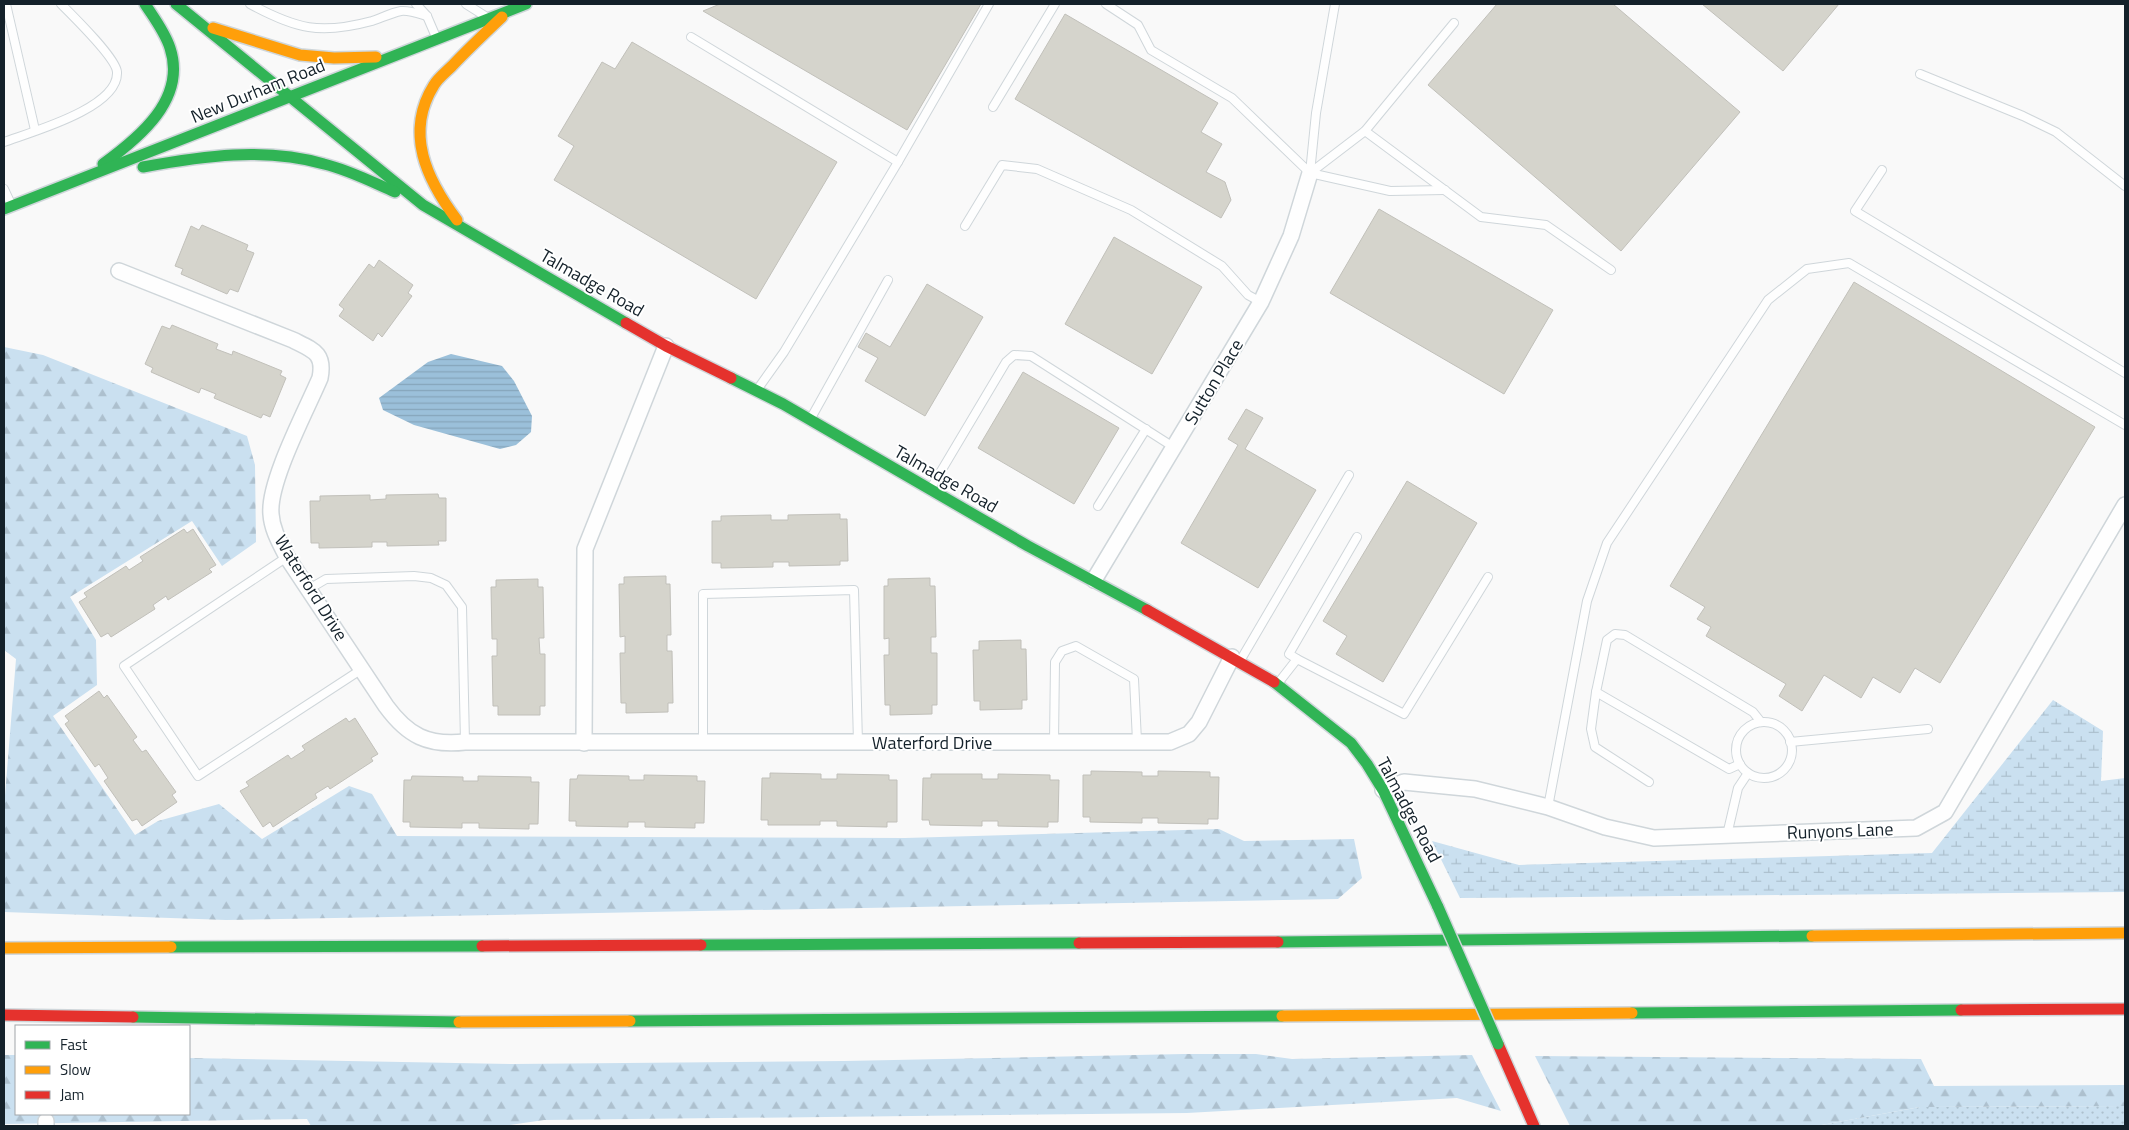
<svg xmlns="http://www.w3.org/2000/svg" width="2129" height="1130" font-family="'Titillium Web',sans-serif">
  <style>
    .grass { fill: url(#grass-dots) }
    .forest { fill: url(#forest-firs) }
    .wetland { fill: url(#wetland-marsh) }
    .water { fill: url(#water-rules) }
    .building { fill: #d5d4cc; stroke: #c1c0ba }
    .lines { fill: none; stroke-linecap: round; stroke-linejoin: round }
    .lane-casing { stroke: #cfd6da; stroke-width: 10 }
    .street-casing { stroke: #cfd6da; stroke-width: 18 }
    .fast-casing { stroke: #cfd6da; stroke-width: 14 }
    .slow-casing { stroke: #cfd6da; stroke-width: 14 }
    .jam-casing { stroke: #cfd6da; stroke-width: 14 }
    .lane { stroke: #fefefe; stroke-width: 8 }
    .street { stroke: #fefefe; stroke-width: 15 }
    .fast { stroke: #30b455; stroke-width: 11 }
    .slow { stroke: #ff9f0a; stroke-width: 11 }
    .jam { stroke: #e5322d; stroke-width: 11 }
    .fast-bridge-casing { stroke: #cfd6da; stroke-width: 14; stroke-linecap: butt }
    .fast-bridge { stroke: #30b455; stroke-width: 11 }
    .labels { text-anchor: middle; stroke-width: 4; stroke-linejoin: round; paint-order: stroke }
    .street-label { font-size: 18px; fill: #14212a; stroke: #fff }
  </style>
  <defs>
    <pattern id="grass-dots" width="8" height="8" patternUnits="userSpaceOnUse" patternTransform="scale(1.25)"><rect width="8" height="8" fill="#cae0f0"/><path d="M2 2h.1M6 6h.1" fill="none" stroke="#adc0ce" stroke-width="1.8" stroke-linecap="round"/></pattern>
    <pattern id="forest-firs" width="22" height="20" patternUnits="userSpaceOnUse" patternTransform="scale(1.25)"><rect width="22" height="20" fill="#cae0f0"/><path d="M5 1l3.5 6h-7zM16 11l3.5 6h-7z" fill="#adc0ce"/></pattern>
    <pattern id="wetland-marsh" width="20" height="14" patternUnits="userSpaceOnUse" patternTransform="scale(1.25)"><rect width="20" height="14" fill="#cae0f0"/><path d="M1 5h8M5 5V1M11 12h8M15 12V8" fill="none" stroke="#adc0ce"/></pattern>
    <pattern id="water-rules" width="6" height="5" patternUnits="userSpaceOnUse" patternTransform="scale(1.25)"><rect width="6" height="5" fill="#9bc0da"/><path d="M0 2.5h6" fill="none" stroke="#85a5bb"/></pattern>
  </defs>
  <rect width="100%" height="100%" fill="#f9f9f9"/>
  <path class="grass" d="M2125,1106v20h-309l104,-19z"/>
  <g class="forest">
    <path d="M4,347l39,8 204,81 8,29 1,77 -34,24 -30,-45 -122,76 26,43 1,45 -44,31 82,119 23,-14 61,-17 43,35 87,-53 23,8 25,42 508,2 314,-9 25,12 110,-2 8,39 -24,21 -1112,21 -222,-8v-104l12,-149 -12,-9z"/>
    <path d="M1184,1054h72l36,5 180,-4 29,56 -44,-13 -270,15 -643,7 -42,6h-191l-4,-7 -303,5v-69h12v59h173v-56l324,6 331,-3z"/>
    <path d="M1535,1056l386,3 13,27 191,-1v21l-205,1 -104,19h-246z"/>
  </g>
  <path class="wetland" d="M2053,700l50,31 -2,50 24,-3v114l-665,6 -28,-57 87,24 413,-12z"/>
  <path class="water" d="M451,354l51,12 12,15 18,35 -1,16 -15,13 -16,4 -86,-24 -31,-15 -4,-12 49,-36z"/>
  <g class="building">
    <path d="M720,4h261l-74,126 -204,-119z"/>
    <path d="M1497,4h116l127,108 -119,139 -193,-166z"/>
    <path d="M1702,4h137l-56,67z"/>
    <path d="M1065,14l153,89 -17,29 21,12 -16,28 19,10 6,18 -10,18 -206,-119z"/>
    <path d="M632,42l205,120 -81,137 -202,-119 20,-34 -16,-10 44,-74 13,7z"/>
    <path d="M1379,209l174,101 -49,84 -174,-101z"/>
    <path d="M202,225l46,20 -2,5 8,3 -16,39 -8,-3 -3,5 -46,-20 2,-5 -8,-3 16,-40 8,4z"/>
    <path d="M1114,237l88,50 -50,87 -87,-50z"/>
    <path d="M379,260l34,25 -5,8 4,3 -30,41 -4,-4 -5,8 -34,-25 5,-7 -5,-4 30,-41 5,4z"/>
    <path d="M1854,282l241,145 -155,256 -25,-15 -15,25 -27,-16 -12,21 -37,-23 -22,36 -23,-15 7,-12 -80,-48 5,-9 -14,-8 8,-12 -35,-21z"/>
    <path d="M927,284l56,33 -58,99 -60,-35 13,-23 -20,-11 8,-14 24,14z"/>
    <path d="M172,325l46,19 -2,5 16,6 1,-4 49,20 -2,4 6,3 -16,39 -7,-3 -2,4 -47,-20 2,-4 -15,-6 -2,5 -48,-21 2,-4 -8,-4 17,-38 8,3z"/>
    <path d="M1023,372l96,56 -45,76 -96,-56z"/>
    <path d="M1246,409l17,9 -18,31 71,41 -58,98 -77,-45 57,-98 -10,-6z"/>
    <path d="M1407,481l70,42 -94,159 -47,-28 11,-18 -24,-15z"/>
    <path d="M438,494l1,4h7v43h-8l1,4 -52,1v-4h-15v5l-53,1v-5h-8l-1,-42h10v-5l50,-1v5l16,-1v-4z"/>
    <path d="M840,514v5h7l1,42h-8v4l-51,1v-4h-16v5l-52,1v-5h-9v-42h9v-5l50,-1v5h17v-5z"/>
    <path d="M184,529l3,4 6,-4 23,36 -7,4 3,3 -44,28 -2,-4 -13,9 2,4 -44,28 -3,-4 -7,4 -22,-35 8,-5 -3,-4 42,-27 3,4 14,-9 -3,-4z"/>
    <path d="M666,576v8h4l1,51h-4v16h5l1,52h-5v9l-42,1v-10h-5l-1,-50h5v-17l-5,1 -1,-53h5v-7z"/>
    <path d="M930,578v8h5l1,51h-5v16h6v52h-5v9l-42,1v-10h-5l-1,-50h5v-17l-5,1v-53h4v-7z"/>
    <path d="M538,579v8h5l1,51h-5l1,16h5v52h-5v9h-42v-9h-5l-1,-50h5v-17h-5l-1,-52h5v-7z"/>
    <path d="M1021,640v9h5l1,51h-5v9l-42,1v-9h-6l-1,-51h6v-9z"/>
    <path d="M99,691l5,7 3,-3 30,42 -4,3 9,12 4,-2 30,42 -4,3 5,7 -35,24 -5,-7 -5,2 -28,-40 4,-3 -9,-14 -4,3 -30,-43 4,-3 -4,-5z"/>
    <path d="M346,718l3,4 6,-4 23,36 -7,4 2,3 -43,28 -2,-3 -13,8 2,4 -44,29 -3,-5 -7,5 -23,-36 9,-5 -3,-4 42,-27 3,4 14,-9 -3,-4z"/>
    <path d="M1091,771l51,1v4h16v-5l52,1v5h9l-1,42h-10v5l-50,-1v-5h-16v5l-52,-1v-5h-7v-42h8z"/>
    <path d="M770,773l51,1v5h16v-5l52,1v5h8v42h-10v5l-50,-1v-5h-17v4h-52v-5h-7l1,-42h8z"/>
    <path d="M931,774h51v5h16v-5l52,1v5h9l-1,42h-10v5l-50,-1v-5h-16v5l-52,-1 -1,-5h-7l1,-42h8z"/>
    <path d="M578,775l51,1v4h15v-5l53,1v5h8l-1,42h-9v5l-50,-1v-5h-17v5l-52,-1v-5h-7l1,-42h7z"/>
    <path d="M412,776l51,1v4h15v-5l53,1v5h8l-1,42h-9v5l-50,-1v-5h-17v5l-52,-1v-5h-7l1,-42h7z"/>
  </g>
  <g class="lines">
    <defs>
      <g id="lane">
        <path d="M6,4l29,126"/>
        <path d="M250,4c46,25 70,31 122,17 9,-3 19,-8 29,-10 8,-1 19,3 26,5"/>
        <path d="M416,4l11,12 9,21"/>
        <path d="M466,4l19,12"/>
        <path d="M1106,4l32,21 13,25 81,48 78,75 80,18 55,-1"/>
        <path d="M691,37l207,125"/>
        <path d="M1920,74l103,42 33,16 69,54"/>
        <path d="M993,107l62,-103"/>
        <path d="M1365,131l116,86 65,8 65,45"/>
        <path d="M4,142c27,-10 115,-34 113,-70 -1,-14 -44,-56 -56,-68"/>
        <path d="M1882,170l-27,41 270,162"/>
        <path d="M1310,173l55,-42 89,-108"/>
        <path d="M1310,173l6,-60 19,-109"/>
        <path d="M4,189l7,15"/>
        <path d="M965,226l37,-61 35,4 94,41 91,56 26,29 13,7"/>
        <path d="M757,390l27,-38 114,-190 91,-158"/>
        <path d="M811,418l77,-138"/>
        <path d="M931,488l75,-126 8,-7 17,1 144,92"/>
        <path d="M1098,506l48,-77"/>
        <path d="M287,557l-163,109 74,110 164,-107"/>
        <path d="M309,589l17,-10 88,-3 17,2 15,7 16,22 3,135"/>
        <path d="M1297,659l-8,-5 68,-117"/>
        <path d="M1240,661l109,-186"/>
        <path d="M1279,682l18,-23 107,55 84,-137"/>
        <path d="M1596,692l-5,37 4,18 54,35"/>
        <circle cx="1764" cy="750" r="28"/>
        <path d="M1054,742l1,-80 7,-11 14,-5 58,33 3,62"/>
        <path d="M1790,742l138,-13"/>
        <path d="M703,743v-149l151,-4 4,153"/>
        <path d="M1740,764l-11,5 -133,-77 11,-52 8,-6 10,1 128,77 8,10"/>
        <path d="M1548,807l39,-206 20,-58 161,-243 39,-31 42,-6 276,162"/>
        <path d="M1727,835l11,-47 10,-15"/>
      </g>
      <g id="street">
        <path d="M119,271l174,69c20,10 32,13 27,38 -14,33 -52,104 -49,136 1,16 9,29 16,43l99,149c22,30 42,40 79,36h705l19,-8 10,-12 33,-65"/>
        <path d="M1094,580l167,-278 30,-66 19,-63"/>
        <path d="M584,743l1,-194 81,-203"/>
        <path d="M1383,790l21,-8 71,7 73,18 57,20 49,11 262,-10 29,-16 180,-307"/>
        <path d="M46,1121v5"/>
      </g>
      <g id="fast">
        <path d="M176,4l247,201 203,118"/>
        <path d="M103,164c36,-26 84,-65 67,-116 -5,-16 -16,-30 -25,-44"/>
        <path d="M143,167c60,-11 121,-20 181,-3 25,6 48,18 71,28"/>
        <path d="M4,209c175,-67 348,-137 522,-205"/>
        <path d="M731,378l52,26 245,142 119,64"/>
        <path d="M1274,682l77,61 16,21 16,26 55,117"/>
        <path d="M1278,942l534,-6"/>
        <path d="M701,945l378,-2"/>
        <path d="M171,947l311,-1"/>
        <path d="M1632,1013l329,-3"/>
        <path d="M133,1017l326,5"/>
        <path d="M630,1021l652,-5"/>
      </g>
      <g id="slow">
        <path d="M213,28l87,27 34,3 42,-1"/>
        <path d="M457,220c-30,-40 -53,-87 -23,-135 4,-7 12,-13 18,-19 16,-17 33,-33 50,-49"/>
        <path d="M1812,936l313,-3"/>
        <path d="M4,948l167,-1"/>
        <path d="M1282,1016l350,-3"/>
        <path d="M459,1022l171,-1"/>
      </g>
      <g id="jam">
        <path d="M626,323l40,23 65,32"/>
        <path d="M1147,610l127,72"/>
        <path d="M1079,943l199,-1"/>
        <path d="M482,946l219,-1"/>
        <path d="M1961,1010l164,-1"/>
        <path d="M4,1015l129,2"/>
        <path d="M1498,1044l36,82"/>
      </g>
    </defs>
    <use href="#lane" class="lane-casing"/>
    <use href="#street" class="street-casing"/>
    <use href="#fast" class="fast-casing"/>
    <use href="#slow" class="slow-casing"/>
    <use href="#jam" class="jam-casing"/>
    <use href="#lane" class="lane"/>
    <use href="#street" class="street"/>
    <use href="#fast" class="fast"/>
    <use href="#slow" class="slow"/>
    <use href="#jam" class="jam"/>
    <defs>
      <path id="fast-bridge" d="M1438,907l60,137"/>
    </defs>
    <use href="#fast-bridge" class="fast-bridge-casing"/>
    <use href="#fast-bridge" class="fast-bridge"/>
  </g>
  <g class="labels">
    <g class="street-label">
      <text transform="translate(258 91) rotate(-22)" y="6">New Durham Road</text>
      <text transform="translate(592 283) rotate(30)" y="6">Talmadge Road</text>
      <text transform="translate(1214 382) rotate(-59)" y="6">Sutton Place</text>
      <text transform="translate(946 479) rotate(30)" y="6">Talmadge Road</text>
      <text transform="translate(311 588) rotate(58)" y="6">Waterford Drive</text>
      <text x="932" y="749">Waterford Drive</text>
      <text transform="translate(1409 810) rotate(62)" y="6">Talmadge Road</text>
      <text transform="translate(1840 831) rotate(-2)" y="6">Runyons Lane</text>
    </g>
  </g>
  <rect width="2129" height="1130" fill="none" stroke="#14212a" stroke-width="10"/>
  <rect x="15" y="1025" width="175" height="90" fill="#ffffff" stroke="#a1a6aa"/>
  <rect x="25" y="1041" width="25" height="8" fill="#30b455" stroke="#a1a6aa"/>
  <text x="60" y="1050" font-size="15" fill="#14212a">Fast</text>
  <rect x="25" y="1066" width="25" height="8" fill="#ff9f0a" stroke="#a1a6aa"/>
  <text x="60" y="1075" font-size="15" fill="#14212a">Slow</text>
  <rect x="25" y="1091" width="25" height="8" fill="#e5322d" stroke="#a1a6aa"/>
  <text x="60" y="1100" font-size="15" fill="#14212a">Jam</text>
</svg>
